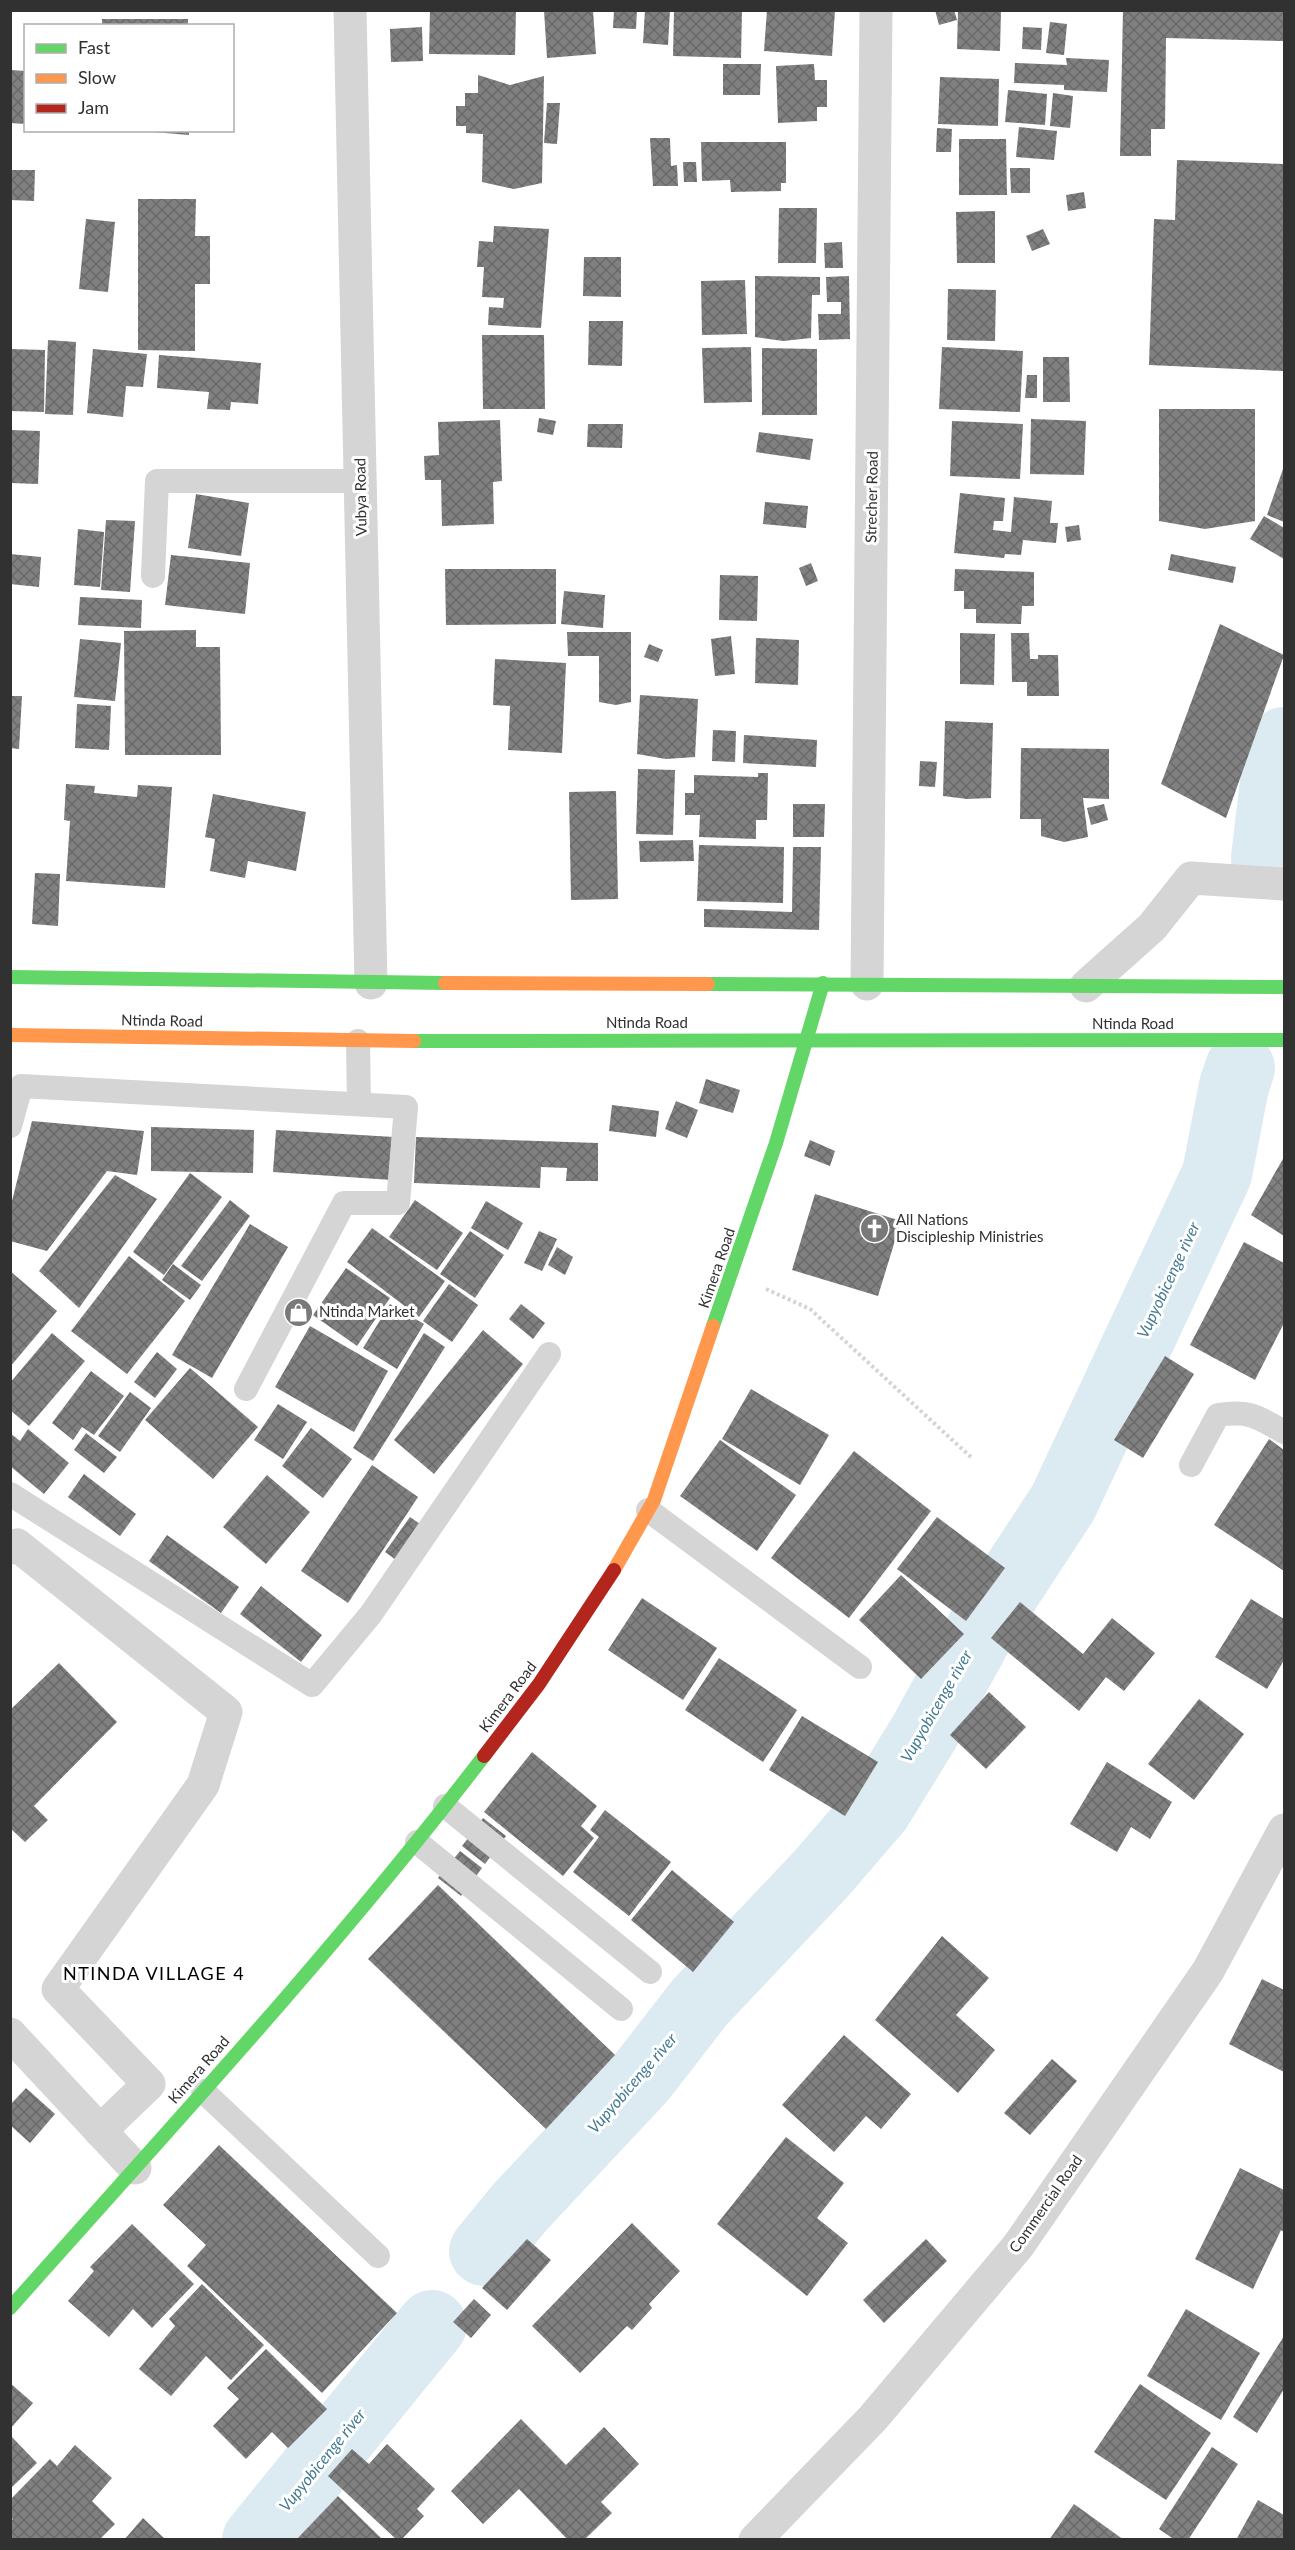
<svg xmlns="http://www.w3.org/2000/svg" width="1295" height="2550" font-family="Lato,sans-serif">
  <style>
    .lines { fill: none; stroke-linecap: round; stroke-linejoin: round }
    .river { stroke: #dcebf2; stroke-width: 70 }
    .building { fill: url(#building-cross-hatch) }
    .path { stroke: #d4d4d4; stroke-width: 4; stroke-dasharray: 3 3; stroke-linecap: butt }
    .lane { stroke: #d5d5d5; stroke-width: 24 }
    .street { stroke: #d5d5d5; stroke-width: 33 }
    .fast { stroke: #63d668; stroke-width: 14 }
    .slow { stroke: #ff974d; stroke-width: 14 }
    .jam { stroke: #b3261e; stroke-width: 14 }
    .labels { text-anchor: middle; stroke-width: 6; stroke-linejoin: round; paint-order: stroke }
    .street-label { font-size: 15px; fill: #313131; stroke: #fff }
    .poi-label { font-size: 15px; fill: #313131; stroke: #fff; text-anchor: start }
    .water-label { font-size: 16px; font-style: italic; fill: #417a91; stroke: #fff }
    .quarter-label { font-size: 18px; letter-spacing: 1.5px; fill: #000; stroke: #fff }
  </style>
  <defs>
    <pattern id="building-cross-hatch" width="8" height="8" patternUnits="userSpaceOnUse" patternTransform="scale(1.5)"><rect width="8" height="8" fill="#808080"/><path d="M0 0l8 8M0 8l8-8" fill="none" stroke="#696969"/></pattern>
  </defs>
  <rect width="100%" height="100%" fill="#fff"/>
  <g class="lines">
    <g class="river">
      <path d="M1266,858l12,-101 6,-15"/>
      <path d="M484,2251l36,-44 121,-129 59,-76 121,-128 56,-65 48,-78 60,-109 78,-119 154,-329 17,-88 6,-18"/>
      <path d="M257,2540l175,-215"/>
    </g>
  </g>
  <g class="building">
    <path d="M430,10h86l-1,45 -86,-1z"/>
    <path d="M544,10h49l3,44 -49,4z"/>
    <path d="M614,10h23l-1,19 -23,-1z"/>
    <path d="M645,10h25l-2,35 -25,-2z"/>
    <path d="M674,10h68l-1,48 -68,-2z"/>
    <path d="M767,10h68l-3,46 -68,-5z"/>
    <path d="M935,10h19l3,10 -18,5z"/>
    <path d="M958,10h43l-1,41 -43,-2z"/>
    <path d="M1123,10h161v31l-118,-3 -1,91h-14v27h-31z"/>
    <rect x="102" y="19" width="86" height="7"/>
    <path d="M1050,22l17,2 -3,31 -18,-2z"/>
    <path d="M422,27l1,34 -32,1 -1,-33z"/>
    <path d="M1023,27l19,1 -1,22 -19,-1z"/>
    <path d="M1066,58l43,2 -2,32 -43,-2v-5l-50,-2 1,-20 52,2z"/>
    <path d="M723,64h38l-1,31h-37z"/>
    <path d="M814,64l1,16h12v27h-10v14l-39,2 -2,-57z"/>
    <path d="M10,70l16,1v53l-16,-1z"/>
    <path d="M478,75l32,10 34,-9 -2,107 -28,6 -32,-7 1,-48 -17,-1v-7h-10v-20h9v-13h13z"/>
    <path d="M940,77l59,2 -1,47 -60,-2z"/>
    <path d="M1008,90l39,4 -2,31 -40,-3z"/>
    <path d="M1053,93l20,3 -3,32 -20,-2z"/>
    <path d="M547,103h13l-3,41 -13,-1z"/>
    <path d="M1019,127l38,4 -3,29 -38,-3z"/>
    <path d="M937,128l15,1 -1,23h-15z"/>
    <path d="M154,130h35v5l-36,-3z"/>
    <path d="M650,138h20l1,28 6,-1 1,21h-25z"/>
    <path d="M959,139h47l1,56h-48z"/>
    <path d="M701,142h85v41h-5v8l-50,1 -1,-12 -28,1z"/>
    <path d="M1177,160l107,4v207l-135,-6 5,-146 21,1z"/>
    <path d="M683,162h13l1,20h-13z"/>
    <path d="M1010,168h20v25h-19z"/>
    <path d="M10,170h25l-1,31 -24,-1z"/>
    <path d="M1084,192l2,16 -18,3 -2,-16z"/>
    <path d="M138,199h58l-1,37h15v48h-15v67l-57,-1z"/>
    <path d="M779,208h38l-1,55h-38z"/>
    <path d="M995,211v52h-38l-1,-51z"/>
    <path d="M86,219l29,3 -7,70 -29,-3z"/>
    <path d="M494,226l55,3 -8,99 -53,-3 1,-18 14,1 1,-10 -22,-1 2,-30h-7l2,-26 14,1z"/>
    <path d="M1043,229l7,15 -18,7 -6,-15z"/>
    <path d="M842,242l1,26h-18l-1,-25z"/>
    <path d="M584,257h37v40l-38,-1z"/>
    <path d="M755,276l65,1v18h-8l-1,43 -28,3 -28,-4z"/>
    <path d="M849,276l1,63 -31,1 -1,-26h23v-12h-14l-1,-25z"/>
    <path d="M745,280l2,54 -45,1 -1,-54z"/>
    <path d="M948,289l48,1 -1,51 -48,-1z"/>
    <path d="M589,321h34l-1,45 -34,-1z"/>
    <path d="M482,335h62l1,74h-62z"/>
    <path d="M48,340l28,2 -3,73 -28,-1z"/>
    <path d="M751,347l1,55 -48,1 -2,-55z"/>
    <path d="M942,347l81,4 -3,61 -81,-3z"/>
    <path d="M762,348l55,1v66h-55z"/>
    <path d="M10,349l35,1 -1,62 -34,-1z"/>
    <path d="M93,349l54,5 -4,33 -17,-1 -3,31 -36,-4z"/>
    <path d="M159,355l102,8 -3,41 -27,-2 -1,8 -23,-1 2,-17 -52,-4z"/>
    <path d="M1043,357h26l1,45h-27z"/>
    <path d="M1027,375h10v23h-12z"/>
    <path d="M1159,409h96v112l-50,8 -46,-8z"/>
    <path d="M539,418l17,3 -3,14 -16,-3z"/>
    <path d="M1031,419l55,2 -2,54 -54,-1z"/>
    <path d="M500,420l2,61 -9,1 1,42 -52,2 -1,-46h-16l-1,-24 15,-1 -1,-33z"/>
    <path d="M952,421l71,3 -3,55 -70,-3z"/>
    <path d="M588,424h35l-1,24 -35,-1z"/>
    <path d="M10,430l30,1 -2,53 -28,-1z"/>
    <path d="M759,432l54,7 -3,21 -54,-8z"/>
    <path d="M1284,466v56l-17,-7z"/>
    <path d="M960,493l45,5 -2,23h-9l-1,9 18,2 3,-35 38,4 -2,22h8l-2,20 -33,-3 -2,15 -16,-1 -1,4 -50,-5z"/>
    <path d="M196,494l53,9 -8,53 -53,-8z"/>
    <path d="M765,502l43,4 -2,22 -43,-4z"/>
    <path d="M1264,516l20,12v31l-34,-20z"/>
    <path d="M106,520l29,1 -5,71 -29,-2z"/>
    <path d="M1079,525l2,15 -14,2 -2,-15z"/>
    <path d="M78,529l26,3 -4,55 -26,-2z"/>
    <path d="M10,554l31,3 -2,30 -29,-3z"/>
    <path d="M1171,554l65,13 -3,16 -65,-13z"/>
    <path d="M171,555l79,8 -5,51 -80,-9z"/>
    <path d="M811,563l7,18 -12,5 -7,-18z"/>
    <path d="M445,569h111v55l-110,1z"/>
    <path d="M955,569l79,3v34h-12l-1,18 -45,-1v-14h-12v-18h-10z"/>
    <path d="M720,575l38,1 -1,45 -38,-1z"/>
    <path d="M564,591l41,4 -2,33 -42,-4z"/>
    <path d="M80,597l62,3 -1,28 -63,-3z"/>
    <path d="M1220,624l64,31 -58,163 -65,-34z"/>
    <path d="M196,630v17h24l1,108h-96l-1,-124z"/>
    <path d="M567,632h64v70l-15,3 -17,-3v-46h-31z"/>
    <path d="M960,633l35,1 -1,51 -34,-1z"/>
    <path d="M1011,633h18l1,26h8v-4h20l1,41h-32v-14h-15z"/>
    <path d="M731,636l4,38 -20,2 -4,-37z"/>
    <path d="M756,638l43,2 -1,45 -43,-2z"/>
    <path d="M80,639l41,4 -6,58 -41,-4z"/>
    <path d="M649,644l14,6 -5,12 -14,-5z"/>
    <path d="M495,659l71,4 -4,90 -54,-3 2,-44 -17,-1z"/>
    <path d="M640,695l58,4 -3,58 -29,2 -29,-5z"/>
    <path d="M10,696h12l-3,53 -9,-1z"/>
    <path d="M77,704l34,2 -2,44 -34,-2z"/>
    <path d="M945,721l48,2 -2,75 -24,1 -24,-3z"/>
    <path d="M713,730l23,1 -1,31 -23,-1z"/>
    <path d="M744,735l73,5 -1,27 -73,-4z"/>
    <path d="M1021,748l88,1v50l-26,-1 5,39 -24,5 -23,-6v-17h-21z"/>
    <path d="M920,761l17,1 -2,25 -16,-1z"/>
    <path d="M638,769l37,1 -2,65 -37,-1z"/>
    <path d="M758,773h10l-1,47h-11v19l-57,-2 1,-22h-15v-22h9v-18l64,2z"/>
    <path d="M66,784l29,2 -1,7 43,4 1,-12 34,2 -7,101 -99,-7 4,-60 -6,-1z"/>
    <path d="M616,791l2,108 -47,1 -2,-108z"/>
    <path d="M213,794l93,18 -10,59 -48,-10 -3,17 -35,-7 5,-32 -10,-2z"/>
    <path d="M793,804h32l-1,33h-31z"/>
    <path d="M1104,804l4,16 -17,5 -4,-17z"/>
    <path d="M693,840l1,21 -54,1 -1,-21z"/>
    <path d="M699,845l85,2 -1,56 -86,-2z"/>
    <path d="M793,847h28l-2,83 -115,-3v-18l88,3z"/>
    <path d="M35,873l25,1 -2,52 -26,-2z"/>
    <path d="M706,1079l34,11 -7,23 -34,-10z"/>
    <path d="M676,1101l22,9 -11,28 -22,-9z"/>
    <path d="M612,1105l47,6 -3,26 -47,-6z"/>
    <path d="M32,1121l112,10 -7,44 -30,-4 -60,80 -37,-10v-32z"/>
    <path d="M151,1127l103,3 -1,43 -102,-2z"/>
    <path d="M276,1130l118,7 -2,43 -119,-8z"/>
    <path d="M416,1137l182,6v38h-32l1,-13 -26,-1 -1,21 -126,-5z"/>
    <path d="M810,1140l25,11 -5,15 -26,-10z"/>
    <path d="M1284,1157v79l-33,-21z"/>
    <path d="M190,1173l32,24 -58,78 -31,-23z"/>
    <path d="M115,1175l42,24 -78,109 -40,-37z"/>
    <path d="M815,1194l86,27 -23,75 -86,-26z"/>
    <path d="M230,1200l20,16 -48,65 -21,-15z"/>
    <path d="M415,1200l48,33 -26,37 -48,-33z"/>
    <path d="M486,1201l37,22 -15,27 -37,-22z"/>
    <path d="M250,1224l38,23 -76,131 -40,-23z"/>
    <path d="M372,1228l73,53 -26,36 -72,-55z"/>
    <path d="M470,1231l34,24 -29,43 -35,-24z"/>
    <path d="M539,1231l18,8 -15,32 -18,-8z"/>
    <path d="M1244,1242l40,21v60l-29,57 -65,-35z"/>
    <path d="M557,1247l16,10 -8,18 -17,-10z"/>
    <path d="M129,1256l56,45 -58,73 -56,-43z"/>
    <path d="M173,1264l28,21 -11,15 -28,-20z"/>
    <path d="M346,1268l44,30 -33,48 -44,-31z"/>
    <path d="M10,1271l47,40 -47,56z"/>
    <path d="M449,1284l29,21 -26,37 -29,-21z"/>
    <path d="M390,1304l34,20 -27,45 -34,-21z"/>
    <path d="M521,1304l24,19 -12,16 -24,-20z"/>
    <path d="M310,1326l78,45 -34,61 -79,-45z"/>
    <path d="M483,1330l40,34 -89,110 -40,-34z"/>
    <path d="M52,1333l33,28 -56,65 -19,-16v-27z"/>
    <path d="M424,1333l21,14 -72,114 -20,-13z"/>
    <path d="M157,1352l20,17 -22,29 -21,-16z"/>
    <path d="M1165,1356l29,18 -51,84 -29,-18z"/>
    <path d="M190,1368l68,59 -45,52 -68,-59z"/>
    <path d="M91,1371l33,25 -30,39 -12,-8 -9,13 -21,-17z"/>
    <path d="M751,1389l78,46 -29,50 -78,-46z"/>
    <path d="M130,1392l21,16 -31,44 -22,-16z"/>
    <path d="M278,1404l29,18 -24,37 -29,-19z"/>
    <path d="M311,1428l41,31 -29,39 -41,-32z"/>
    <path d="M28,1429l41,34 -25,31 -34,-28v-33l10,8z"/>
    <path d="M86,1433l31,24 -13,16 -30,-23z"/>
    <path d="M1269,1439l15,11v121l-70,-46z"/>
    <path d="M720,1440l76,55 -39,56 -77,-55z"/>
    <path d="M854,1451l77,60 -82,107 -78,-60z"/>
    <path d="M372,1465l46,32 -70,106 -47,-32z"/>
    <path d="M84,1474l52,40 -16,22 -52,-39z"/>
    <path d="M267,1475l43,37 -44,52 -43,-37z"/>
    <path d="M410,1517l13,9 -24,36 -14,-10z"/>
    <path d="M937,1517l68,51 -39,53 -69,-52z"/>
    <path d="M167,1535l72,52 -18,26 -72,-52z"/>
    <path d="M901,1575l63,59 -43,45 -62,-59z"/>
    <path d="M261,1586l61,49 -21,27 -61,-48z"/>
    <path d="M642,1598l75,50 -34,52 -75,-50z"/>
    <path d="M1251,1599l33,20v41l-17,29 -52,-32z"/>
    <path d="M1020,1602l63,52 29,-36 43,35 -31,38 -18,-14 -27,34 -88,-73z"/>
    <path d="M719,1658l78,52 -34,52 -78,-52z"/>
    <path d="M59,1663l58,59 -83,84 14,14 -23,22 -15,-14v-118z"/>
    <path d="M989,1692l37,35 -40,42 -36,-34z"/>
    <path d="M1199,1699l45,35 -50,66 -46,-36z"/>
    <path d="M802,1716l76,46 -33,54 -76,-46z"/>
    <path d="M532,1752l65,54 -16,20 13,12 -31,38 -79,-64z"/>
    <path d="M1107,1762l65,40 -22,37 -19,-12 -14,25 -47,-28z"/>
    <path d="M605,1810l66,52 -42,54 -56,-44 26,-35 -9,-7z"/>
    <path d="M483,1818l23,18 -21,28 -23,-18z"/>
    <path d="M460,1851l22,17 -21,28 -23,-18z"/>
    <path d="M672,1870l62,52 -41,50 -62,-52z"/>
    <path d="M438,1885l177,170 -69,74 -178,-170z"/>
    <path d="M942,1936l47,42 -33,37 39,35 -37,43 -83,-73z"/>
    <path d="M1262,1979l22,11v82l-55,-28z"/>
    <path d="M844,2035l67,59 -30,35 -15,-13 -32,36 -52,-47z"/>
    <path d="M1052,2059l25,22 -47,54 -26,-22z"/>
    <path d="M26,2088l29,26 -25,29 -20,-18v-20z"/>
    <path d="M786,2137l58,46 -27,35 31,25 -41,53 -90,-72z"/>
    <path d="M219,2145l178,168 -75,80 -135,-127 19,-21 -43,-40z"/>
    <path d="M1240,2168l44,22v42l-3,-2 -28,59 -58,-30z"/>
    <path d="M632,2223l48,48 -31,33 3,4 -20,22 -5,-4 -47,47 -48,-47z"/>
    <path d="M132,2224l62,60 -42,44 -19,-19 -24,28 -41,-36 26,-30 -4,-4z"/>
    <path d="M527,2239l24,21 -44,50 -25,-22z"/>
    <path d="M926,2239l21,22 -63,62 -21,-23z"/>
    <path d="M202,2284l62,61 -33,35 -25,-24 -35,40 -32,-27 36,-43 -6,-7z"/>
    <path d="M474,2299l17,16 -20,23 -18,-16z"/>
    <path d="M1186,2309l74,44 -39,67 -74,-44z"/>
    <path d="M1284,2336v53l-27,44 -24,-16z"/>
    <path d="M266,2349l61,60 -39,39 -16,-16 -26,27 -33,-33 26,-27 -12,-11z"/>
    <path d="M10,2383l23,20 -23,26z"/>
    <path d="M1140,2384l71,49 -45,67 -72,-48z"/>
    <path d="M521,2419l45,46 38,-38 35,37 -38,38 11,11 -28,27h-16l-49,-51 -36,35 -32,-33z"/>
    <path d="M10,2435l27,28 -27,26z"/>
    <path d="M387,2444l48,45 -18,20 7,7 -23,24h-4l-69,-64 24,-27 17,15z"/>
    <path d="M75,2445l37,33 -20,23 23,23 -16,16h-89v-18l3,-3 -3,-3v-16l40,-41 7,7z"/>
    <path d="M1212,2447l26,17 -50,76h-13l-16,-11z"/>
    <path d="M338,2496l45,44h-87z"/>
    <path d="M1258,2500l26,15v25h-48z"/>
    <path d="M1074,2504l50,36h-75z"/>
    <path d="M143,2518l23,22h-42z"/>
  </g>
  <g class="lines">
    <path class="path" d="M766,1289l44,20 163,150"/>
    <g class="lane">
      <path d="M153,576l4,-95h203"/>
      <path d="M358,1041l1,63"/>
      <path d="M10,1126l11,-40 385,21 -8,96h-54l-98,186"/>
      <path d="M1191,1465l27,-50c31,-5 40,2 66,17"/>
      <path d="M10,1494l302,191 59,-71 178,-260"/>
      <path d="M648,1510l212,157"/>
      <path d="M445,1806l205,166"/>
      <path d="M417,1842l204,167"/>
      <path d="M203,2091l175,165"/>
    </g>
    <g class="street">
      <path d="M350,10l21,973"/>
      <path d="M867,984l9,-974"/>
      <path d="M1086,986l66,-59 39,-49 93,6"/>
      <path d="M10,1548l7,-3 209,167 -23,73 -145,204 91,95 -49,47"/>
      <path d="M10,2034l125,134"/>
      <path d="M755,2540l118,-122 145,-172 190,-275 76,-141"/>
    </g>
    <g class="fast">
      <path d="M10,977l435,6"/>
      <path d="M708,984l576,3"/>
      <path d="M414,1041l870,-1"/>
      <path d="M713,1326l63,-183 47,-160"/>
      <path d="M10,2308c161,-181 326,-359 474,-552"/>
    </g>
    <g class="slow">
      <path d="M445,983l263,1"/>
      <path d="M10,1035l404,6"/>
      <path d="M614,1570l40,-70 59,-174"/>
    </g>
    <path class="jam" d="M484,1756l55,-72 75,-114"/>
  </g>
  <defs>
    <symbol id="church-disc" viewBox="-11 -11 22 22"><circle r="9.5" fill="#797979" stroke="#fff"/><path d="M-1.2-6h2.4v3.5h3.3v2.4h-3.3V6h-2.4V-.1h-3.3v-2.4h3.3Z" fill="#fff"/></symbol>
    <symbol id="shop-disc" viewBox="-11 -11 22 22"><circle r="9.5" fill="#797979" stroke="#fff"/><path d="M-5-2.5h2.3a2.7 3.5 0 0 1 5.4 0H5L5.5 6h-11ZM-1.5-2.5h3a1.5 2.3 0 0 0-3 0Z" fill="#fff"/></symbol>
  </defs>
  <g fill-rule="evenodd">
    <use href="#church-disc" x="858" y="1212" width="33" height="33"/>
    <use href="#shop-disc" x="282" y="1296" width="33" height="33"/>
  </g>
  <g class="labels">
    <g class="street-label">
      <text transform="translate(361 497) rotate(-91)" y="5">Vubya Road</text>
      <text transform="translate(872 497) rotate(-89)" y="5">Strecher Road</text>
      <text transform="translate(162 1021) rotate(1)" y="5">Ntinda Road</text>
      <text x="647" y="1028">Ntinda Road</text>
      <text x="1133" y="1029">Ntinda Road</text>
      <text transform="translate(717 1268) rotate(-71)" y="5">Kimera Road</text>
      <text transform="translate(508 1697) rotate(-53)" y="5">Kimera Road</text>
      <text transform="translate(199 2070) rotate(-49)" y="5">Kimera Road</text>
      <text transform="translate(1046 2204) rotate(-55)" y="5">Commercial Road</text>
    </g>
    <g class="poi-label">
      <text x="896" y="1225">All Nations<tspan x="896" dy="17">Discipleship Ministries</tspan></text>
      <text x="319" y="1317">Ntinda Market</text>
    </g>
    <g class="water-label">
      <text transform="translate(1168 1280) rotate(-65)" y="6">Vupyobicenge river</text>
      <text transform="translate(936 1706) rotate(-60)" y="6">Vupyobicenge river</text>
      <text transform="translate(632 2083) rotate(-49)" y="6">Vupyobicenge river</text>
      <text transform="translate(322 2460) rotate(-51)" y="6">Vupyobicenge river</text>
    </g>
    <g class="quarter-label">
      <text x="154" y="1980">NTINDA VILLAGE 4</text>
    </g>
  </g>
  <rect width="1295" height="2550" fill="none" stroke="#313131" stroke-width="24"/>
  <rect x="24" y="24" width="210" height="108" fill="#ffffff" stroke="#adadad" stroke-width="1.5"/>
  <rect x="36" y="44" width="30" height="9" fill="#63d668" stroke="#adadad" stroke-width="1.5"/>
  <text x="78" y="54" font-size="18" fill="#313131">Fast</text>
  <rect x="36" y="74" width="30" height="9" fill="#ff974d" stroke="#adadad" stroke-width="1.5"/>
  <text x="78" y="84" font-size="18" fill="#313131">Slow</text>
  <rect x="36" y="104" width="30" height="9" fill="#b3261e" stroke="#adadad" stroke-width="1.5"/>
  <text x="78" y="114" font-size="18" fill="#313131">Jam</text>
</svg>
